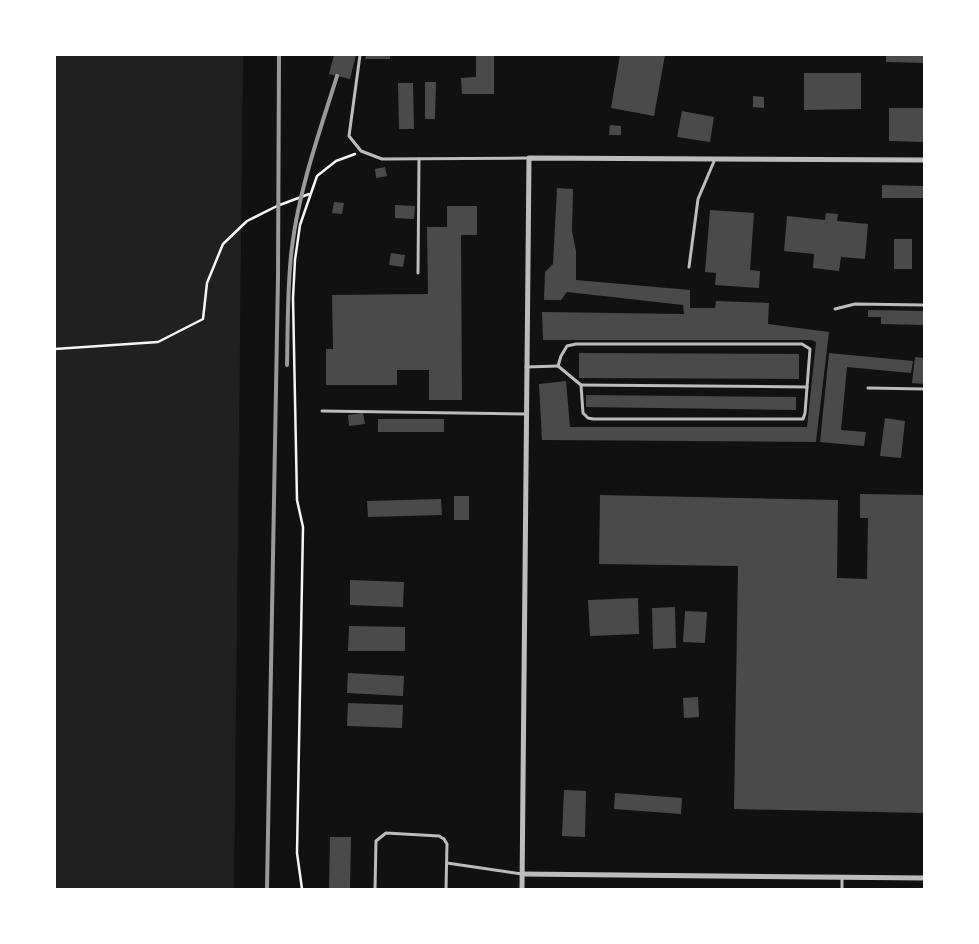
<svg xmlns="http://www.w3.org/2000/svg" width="979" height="944" font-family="'Golos Text',sans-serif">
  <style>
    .green { fill: #202020 }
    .building { fill: #4a4a4a }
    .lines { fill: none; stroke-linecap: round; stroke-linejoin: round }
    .path { stroke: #f5f5f5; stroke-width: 2.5 }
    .service { stroke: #bcbcbc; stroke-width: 3 }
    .minor { stroke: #bcbcbc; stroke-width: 5 }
    .rail { stroke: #9a9a9a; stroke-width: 4 }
  </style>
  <rect width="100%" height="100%" fill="#111"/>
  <path class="green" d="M55,55h188l-9,834h-179z"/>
  <g class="building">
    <path d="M334,55h22l-6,24 -21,-5z"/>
    <path d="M366,55h24v4h-25z"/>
    <path d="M476,55h18v39h-32l-1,-16 15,-1z"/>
    <path d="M620,55h45l-11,61 -43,-8z"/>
    <path d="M886,55h38v8l-38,-1z"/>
    <path d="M804,73h57v36l-57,1z"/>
    <path d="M425,82h11l-1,37h-10z"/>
    <path d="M398,83h15l1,46h-15z"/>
    <path d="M753,96l11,1v11l-11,-1z"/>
    <path d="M889,108h35v34l-35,-1z"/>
    <path d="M682,111l32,6 -4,25 -33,-5z"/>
    <path d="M610,125l11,1v9h-12z"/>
    <path d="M385,167l2,9 -11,2 -1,-9z"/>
    <path d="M882,185l42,1v12h-42z"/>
    <path d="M557,188l16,1 -1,42 4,20v29l114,10v18h25l1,-7 53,2 -1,21 61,8 -13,110 -274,-2 -3,-56 27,-3 4,46h237l9,-85 -5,-2h-268l-1,-28 142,2 -1,-9 -116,-13 -6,8h-17l1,-28 8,-8z"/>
    <path d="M334,202l10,1 -2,11 -10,-1z"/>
    <path d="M395,205l20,1 -1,13 -19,-1z"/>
    <path d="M447,206h30v29h-16l1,165h-33v-30h-32v15h-71v-36h7l-1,-54 96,-1 -1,-67h20z"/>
    <path d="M710,210l44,3 -4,57 10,1 -1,17 -44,-3 1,-12 -11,-1z"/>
    <path d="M826,213l12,1 -1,7 31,3 -3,35 -24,-2 -2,14 -26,-3 1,-14 -30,-3 3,-35 38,4z"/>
    <rect x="894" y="239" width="18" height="30"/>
    <path d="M391,253l14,2 -2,12 -14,-2z"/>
    <path d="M868,310l56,1v14l-43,-1v-7h-13z"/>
    <path d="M579,353l220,1v25l-220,-1z"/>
    <path d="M829,353l84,8 -2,12 -64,-6 -6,63 25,2 -2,14 -44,-4z"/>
    <path d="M915,357l9,1v26l-12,-1z"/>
    <path d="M586,395l210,2v13l-210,-3z"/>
    <path d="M363,413l2,11 -16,2 -1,-11z"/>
    <path d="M885,418l20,3 -4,37 -21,-2z"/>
    <rect x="378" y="419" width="66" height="13"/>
    <path d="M860,494l64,1v318l-190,-4 4,-243 -139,-2 1,-69 238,5 -1,78 30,1 1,-61h-8z"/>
    <rect x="454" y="496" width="15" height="24"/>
    <path d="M441,499l1,16 -74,2 -1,-16z"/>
    <path d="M350,580l54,2 -1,25 -53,-2z"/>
    <path d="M638,598l1,36 -49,2 -2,-36z"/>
    <path d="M675,607l1,41 -23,1 -1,-41z"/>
    <path d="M685,611l22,1 -2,31 -22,-1z"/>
    <path d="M349,626l56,1v24h-57z"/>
    <path d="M348,673l56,3 -1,20 -56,-3z"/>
    <path d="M698,697l1,20 -15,1 -1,-20z"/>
    <path d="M348,703l55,2 -1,23 -55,-2z"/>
    <path d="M564,790l22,1 -1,46 -23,-1z"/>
    <path d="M615,793l67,5 -1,16 -67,-5z"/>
    <path d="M330,837h21l-1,52h-21z"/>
  </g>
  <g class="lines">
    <g class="path">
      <path d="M55,349l103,-7 45,-23 4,-36 16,-39 24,-23 30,-15 32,-12"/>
      <path d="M302,889l-5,-36 6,-326 -6,-27 -4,-202 2,-38 5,-35 17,-49 19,-15 19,-7"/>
    </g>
    <g class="service">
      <path d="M360,55l-11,81 12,15 21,8 147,-1"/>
      <path d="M689,267l9,-68 17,-40"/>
      <path d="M418,273l1,-114"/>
      <path d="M835,309l20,-5 69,1"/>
      <path d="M576,344h226l8,5 -5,64 -2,6h-210l-5,-1 -5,-5 -2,-28 -23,-19 3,-10 6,-10z"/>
      <path d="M526,367l32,-1"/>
      <path d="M581,385l226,2"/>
      <path d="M868,388l56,1"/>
      <path d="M322,411l204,3"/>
      <path d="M447,863l75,11"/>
      <path d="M375,889l1,-48 10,-8 53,3 5,3 3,5 -1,45"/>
      <path d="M842,889v-12"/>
    </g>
    <g class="minor">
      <path d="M522,874l402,4"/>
      <path d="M522,889l7,-731 395,2"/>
    </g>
    <g class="rail">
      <path d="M287,365c1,-39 0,-79 5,-118 7,-58 28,-116 45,-171"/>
      <path d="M267,889l11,-611 1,-223"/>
    </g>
  </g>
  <rect width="979" height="944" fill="none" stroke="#ffffff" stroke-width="112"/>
</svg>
